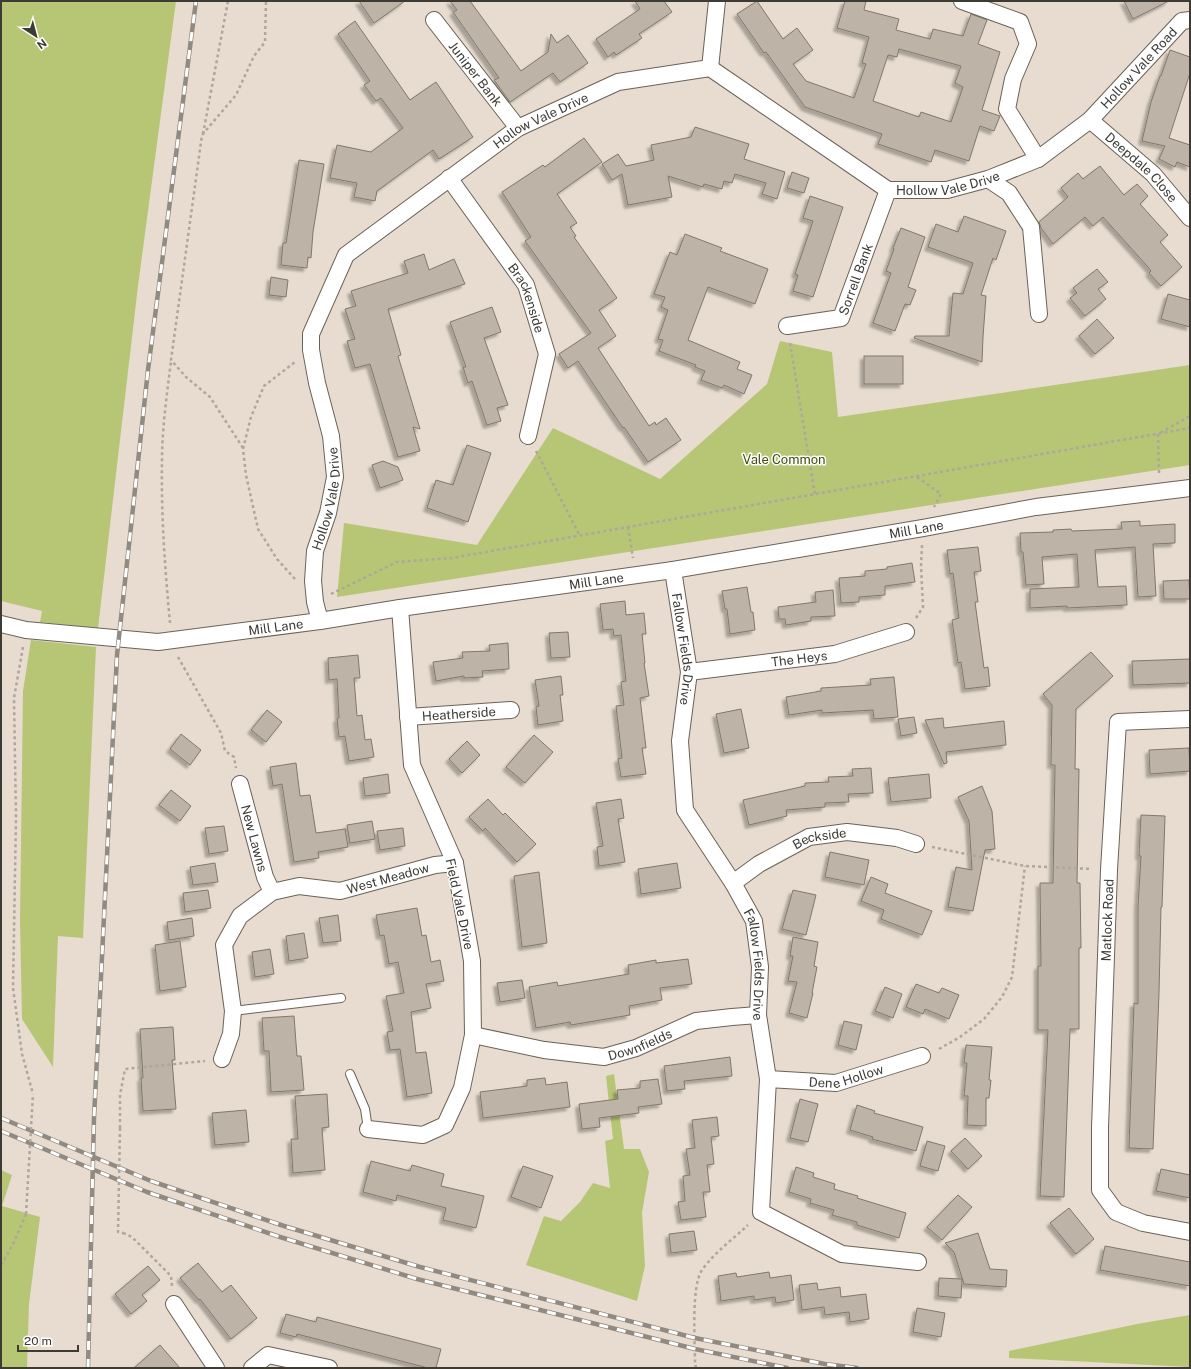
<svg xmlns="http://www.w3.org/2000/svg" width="1191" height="1369" font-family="'Public Sans',sans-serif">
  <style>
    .green { fill: #b6c674 }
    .building { fill: #bdb3a7; stroke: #81786c; fill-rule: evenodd; filter: url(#shadow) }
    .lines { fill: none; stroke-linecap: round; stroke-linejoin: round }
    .service-casing { stroke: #6b6256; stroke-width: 10 }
    .minor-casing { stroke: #6b6256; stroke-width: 18 }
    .path { stroke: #afa69c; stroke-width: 2.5; stroke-dasharray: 3 3; stroke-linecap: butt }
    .service { stroke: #fff; stroke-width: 8 }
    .minor { stroke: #fff; stroke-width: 16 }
    .rail-casing { stroke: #928a81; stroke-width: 4.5 }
    .rail { stroke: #fff; stroke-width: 3; stroke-dasharray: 9; stroke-linecap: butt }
    .path-bridge { stroke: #afa69c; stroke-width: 2.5; stroke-dasharray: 3 3; stroke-linecap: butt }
    .labels { text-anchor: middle; stroke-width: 3; stroke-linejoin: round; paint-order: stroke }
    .street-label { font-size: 13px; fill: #3e3a34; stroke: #fff }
    .park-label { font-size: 13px; fill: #454f0c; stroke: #fff }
  </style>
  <defs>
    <filter id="shadow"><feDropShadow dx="-3.5" dy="3.5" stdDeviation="1" flood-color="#0004"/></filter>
  </defs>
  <rect width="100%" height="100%" fill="#e7dccf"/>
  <g class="green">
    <path d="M1,1h175l-38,285 -40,342 -58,-6 2,-11 -41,-10z"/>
    <path d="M780,341l52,11 6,65 352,-52v100l-853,132 7,-74 133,22 76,-117 107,51 107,-95z"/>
    <path d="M31,640l65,7 -13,291 -25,-2 -5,131 -31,-48 -2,-98 3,-230z"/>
    <path d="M614,1074l10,75h16l9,23 -7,41 3,53 -8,35 -111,-36 18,-49 17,5 19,-19 13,-19 17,5 -5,-47 8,-2 -7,-63z"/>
    <path d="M1,1170l11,5 -10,31 38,11 -11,87 -2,64h-26z"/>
    <path d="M1190,1315v52l-181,-9v-7l128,-27z"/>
  </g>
  <g class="building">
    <path d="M359,1h46l-31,22z"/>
    <path d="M450,1h20l51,70 27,-19 3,-18 6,9 11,-8 20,28 -28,19 -7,-9 -43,29 -16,-22 5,-2 -46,-66 4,-2z"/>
    <path d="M635,1h29l8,11 -33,22 3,4 -26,17 -2,-3 -6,5 -12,-18 44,-30z"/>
    <path d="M757,1l26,38 14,-11 16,22 -20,14 13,17 48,17 12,-34 -4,-1 7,-26 -32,-9 8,-27h21l-2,9 35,9 -3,11 34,9 3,-10 30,7 8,-22 16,6 -9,24 22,8 -18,58 18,6 -6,15 -14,-5 -11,35 -34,-11 -4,12 -53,-18 4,-10 -77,-27 -39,-55 -2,1 -27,-39zM899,49l62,17 -6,17 8,4 -12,35 -30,-10 -2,5 -46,-16 15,-46 9,2z"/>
    <path d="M1124,1h45l-36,18z"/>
    <path d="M355,21l55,79 26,-18 37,55 -34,22 -6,-9 -56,41 -2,10 -21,-4 3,-14 -27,-5 7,-33 34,7 32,-24 -22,-30 -5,3 -12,-16 6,-4 -32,-47z"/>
    <path d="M1170,50l20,7v16l-21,65 21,7v22l-13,-5 -2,5 -16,-8 6,-13 -23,-5 9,-39 9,-26h1z"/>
    <path d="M695,127l54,17 -5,15 41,13 -8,27 -15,-5 4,-11 -31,-9 -3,9 -8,-2 -2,8 -18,-5 -1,3 -35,-11 4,21 -44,8 -6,-31 -10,6 -10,-16 16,-10 8,12 28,-6 -3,-15 40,-8z"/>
    <path d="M584,138l18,24 -45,32 20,29 -7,4 6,9 -2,1 43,61 -18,12 17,26 -18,12 51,78 6,-4 1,3 10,-7 15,22 -33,22 -24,-35 -1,1 -19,-28 -26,-39 -10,7 -9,-14 32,-21 -66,-92 6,-4 -29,-45 41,-27 2,2z"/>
    <path d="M299,160l25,4 -11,68 -2,26 -3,-1 -1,11 -26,-3 2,-22h3z"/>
    <path d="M1100,166l24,29 13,-11 11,12 -8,8 28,31 -8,7 22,25 -21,19 -12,-13 2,-2 -3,-4 -45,-50 -10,9 -8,-9 -32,27 -12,-16 -2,-6 29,-25 -7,-9 17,-15 5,6z"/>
    <path d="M792,172l17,6 -5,15 -17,-5z"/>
    <path d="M810,196l33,11 -30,90 -20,-6 5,-16 -3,-1 18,-53 -10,-3z"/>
    <path d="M964,216l42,15 -10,29 -3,-2 -12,37 5,1 -3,41 -1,25 -68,-24 1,-2h34l4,-43 10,1 10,-31 -45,-16 8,-23 22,8z"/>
    <path d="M901,228l24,9 -17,50 8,3 -6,15 -5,-1 -10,27 -22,-8 18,-50 -5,-2 8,-22 -1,-1z"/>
    <path d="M685,234l37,14 -2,3 48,18 -13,35 -47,-17 -20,53 52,22 -3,7 15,6 -8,19 -20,-9 -2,3 -21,-8 4,-9 -10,-4 1,-2 -37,-14 4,-11 -5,-1 10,-29 -7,-3 4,-10 -11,-3 16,-42 7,3z"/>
    <path d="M424,254l5,16 25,-11 11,25 -77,25 13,46 -3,1 22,73 -7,-2 7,24 -22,6 -28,-93 -15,4 -8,-27 8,-2 -10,-30 11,-3 -5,-15 57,-18 -4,-12z"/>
    <path d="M1097,269l11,13 -10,7 8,10 -21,17 -15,-18 7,-5 -4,-5z"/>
    <path d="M271,277l17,3 -2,17 -17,-2z"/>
    <path d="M1168,294l22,6v27l-29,-8z"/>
    <path d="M492,307l9,25 -17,6 24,67 -11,3 4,13 -14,4 -15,-44 -4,2 -5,-16h3l-16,-45z"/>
    <path d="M1097,319l17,19 -19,16 -16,-18z"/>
    <rect x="864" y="356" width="39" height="28"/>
    <path d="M467,445l24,8 -23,69 -41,-14 9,-28 17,5z"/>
    <path d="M383,461l15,6 5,13 -23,8 -8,-23z"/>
    <path d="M1140,521v5l35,-2v19l-22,1 3,52 -18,1 -3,-50 -40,3 3,37 28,-1 1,19 -60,3v-2l-37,2v-19l49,-2 -2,-33 -35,3 2,27 -18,1 -3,-33h-2l-1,-19 33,-1v-2l18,-1 1,2 50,-2 -1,-7z"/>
    <path d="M978,547l3,24 -7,1 4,30h-3l9,66 4,-1 2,19 -25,3 -4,-27 -3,1 -6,-43 7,-2 -6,-45 -3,1 -3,-24z"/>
    <path d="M912,563l3,19 -30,4v9l-26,2v5l-18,1 -2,-25 26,-2v-5l22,-2v-2z"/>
    <path d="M1189,580l1,19h-26l-1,-18z"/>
    <path d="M747,587l4,25h2l2,18 -25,4 -3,-25h-2l-3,-18z"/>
    <path d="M833,590l2,26 -24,1v4l-25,4 -1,-6h-6l-1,-12 38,-5 -1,-10z"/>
    <path d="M625,601l1,14 18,-2 2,21h-4l3,29h-1l5,33 -9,2 6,50h-4l4,26 -25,3 -3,-18 4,-1 -6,-52 8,-1 -3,-23 5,-1 -5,-46 -7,1 -1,-7 -10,1 -3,-26z"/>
    <path d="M568,632l2,25 -19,1 -2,-25z"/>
    <path d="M508,643l1,26 -27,2 1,6 -19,1v-2l-28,5 -3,-19 30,-4 -1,-6 28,-1 -1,-6z"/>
    <path d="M1091,652l22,24 -37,33 -1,60h4l-2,114h3l1,65h-2v81h-9l-6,168 -24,-1 8,-166h-10v-64h3l-1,-83h13l2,-118h-4l1,-60 -9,-11z"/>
    <path d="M358,655l2,23h-6l3,38 5,-1 3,25 6,-1 3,18 -25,4 -4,-25 -6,1 -2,-18 2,-1 -2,-39 -8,1 -1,-22z"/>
    <path d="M1190,659v24l-57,2 -1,-24z"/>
    <path d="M561,676l2,19h-3l3,26 -25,4 -2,-18 3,-1 -4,-26z"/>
    <path d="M894,677l4,40 -24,2 -1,-9 -51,3v-3l-33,5 -3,-18 35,-6v-3l50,-3 -1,-6z"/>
    <path d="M741,709l8,39 -25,5 -8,-39z"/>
    <path d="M267,710l15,12 -16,20 -15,-12z"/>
    <path d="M914,717l3,16 -16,3 -3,-17z"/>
    <path d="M943,718l1,10 60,-7 2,24 -60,7 1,11 -3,1 -19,-44z"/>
    <path d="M181,734l20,16 -11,15 -20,-16z"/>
    <path d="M534,735l19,17 -28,31 -19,-16z"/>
    <path d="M467,741l13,14 -18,18 -13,-14z"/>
    <path d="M1189,748l1,23 -40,3 -1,-24z"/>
    <path d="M296,763l4,33 10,-1 6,38 29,-4 3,18 -30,5 1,6 -25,4 -12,-78 -9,2 -3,-19z"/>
    <path d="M871,768l2,25 -25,1 1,8 -24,1v4l-39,3 1,6 -38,9 -6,-25 62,-14v-3l24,-1 -1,-5 25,-1 -1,-7z"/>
    <path d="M388,774l2,19 -25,3 -2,-18z"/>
    <path d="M929,774l2,24 -40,4 -3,-24z"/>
    <path d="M982,786l10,25 3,38 -10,1 -12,61 -25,-4 8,-40 16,3 -3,-49 -11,-24z"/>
    <path d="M171,790l20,16 -11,15 -21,-16z"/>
    <path d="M488,799l15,16 2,-2 31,31 -19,18 -32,-34 -2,3 -14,-14z"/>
    <path d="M621,799l3,19 -6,1 7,43 -26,4 -2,-19 6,-1 -7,-43z"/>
    <path d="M1141,815l24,1 -3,91h-1l-2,86 -6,156 -24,-1 5,-145 4,1v-98l3,-50h-2z"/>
    <path d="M372,821l3,18 -25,4 -3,-18z"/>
    <path d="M224,826l4,25 -19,3 -4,-26z"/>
    <path d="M403,828l2,18 -25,4 -3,-19z"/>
    <path d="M830,852l39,8 -5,25 -39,-8z"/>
    <path d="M215,863l3,19 -25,3 -3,-18z"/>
    <path d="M677,863l4,25 -40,6 -3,-25z"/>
    <path d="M539,872l8,71 -25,4 -8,-71z"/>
    <path d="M871,877l17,7 -3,9 47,18 -10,24 -41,-16 3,-9 -23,-9z"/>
    <path d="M208,890l3,18 -26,4 -2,-19z"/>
    <path d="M793,890l23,5 -10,40 -24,-6z"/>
    <path d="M417,908l5,28 4,-1 5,27 9,-2 4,21 -18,3 5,24 -20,4 5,41 10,-1 6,41 -25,4 -7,-48 -10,1 -3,-18 6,-1 -7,-35 18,-3 -6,-31 -9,2 -5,-29 -4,1 -4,-21z"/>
    <path d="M338,915l3,26 -18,2 -4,-25z"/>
    <path d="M192,918l2,18 -25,4 -2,-18z"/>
    <path d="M304,933l4,25 -19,3 -3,-25z"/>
    <path d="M793,937l25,5 -4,24 3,1 -5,26h1l-6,25 -18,-5 8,-31 -9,-1 5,-25h-3z"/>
    <path d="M180,941l6,46 -26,4 -5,-46z"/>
    <path d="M270,949l4,25 -19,3 -3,-25z"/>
    <path d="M688,959l4,25 -32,4 2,12 -33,6 1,9 -59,10 -1,-3 -34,6 -7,-41 28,-5 1,4 71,-12 -1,-9 28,-5v3z"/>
    <path d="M522,980l3,18 -25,4 -3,-19z"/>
    <path d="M916,984l23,9 3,-5 17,7 -10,24 -24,-10 -2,5 -17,-7z"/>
    <path d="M885,987l17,7 -9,24 -18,-7z"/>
    <path d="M294,1016l3,40h4l3,34 -33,2 -2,-41h-5l-2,-33z"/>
    <path d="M844,1021l18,4 -6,25 -18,-5z"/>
    <path d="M173,1027l2,33h-3l4,49 -33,2 -2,-33h2l-3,-49z"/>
    <path d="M966,1045l26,2 -3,33h2l-2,18h-3v28l-19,-1 1,-29h-4l3,-33h-3z"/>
    <path d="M730,1057l2,19 -48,5 1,8 -18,2 -3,-25z"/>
    <path d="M545,1078l1,7 21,-3 3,25 -87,11 -3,-26 47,-6v-6z"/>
    <path d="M658,1079l4,25 -24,3 1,6 -40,5 1,9 -18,2 -3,-25 39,-5 -1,-9 23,-2v-7z"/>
    <path d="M327,1094l2,33 -7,1 3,42 -32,3 -2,-34h7l-3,-43z"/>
    <path d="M800,1099l18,5 -10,38 -18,-4z"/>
    <path d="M857,1105l18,6 -1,2 49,14 -7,24 -44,-12 1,-2 -23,-7z"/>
    <path d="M246,1110l3,32 -34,3 -3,-32z"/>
    <path d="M717,1117l2,19 -8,1 3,27 -7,1 3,27h-7l3,25 -25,3 -3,-18 7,-1 -2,-25 7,-1 -4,-26 9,-1 -3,-28z"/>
    <path d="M965,1138l17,18 -14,13 -17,-18z"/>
    <path d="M927,1141l18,5 -7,25 -18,-5z"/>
    <path d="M371,1161l39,10 2,-6 32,9 -3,12 43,10 -8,32 -33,-8 3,-12 -49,-13 -1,6 -33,-9z"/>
    <path d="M523,1166l30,10 -12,32 -30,-11z"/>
    <path d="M796,1167l18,6 -1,4 22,7 -1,5 24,7 -1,2 49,15 -7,25 -42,-13v-3l-25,-7 2,-5 -24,-7 1,-4 -22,-7z"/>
    <path d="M1161,1169l29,6v23l-34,-7z"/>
    <path d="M958,1195l14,12 -30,33 -15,-13z"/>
    <path d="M1069,1208l25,31 -18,15 -26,-31z"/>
    <path d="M694,1231l3,19 -26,3 -2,-19z"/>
    <path d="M978,1233l12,36 17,1 -1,17 -42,-3 -10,-32 -9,-9z"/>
    <path d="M1105,1246l85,16v24l-90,-16z"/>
    <path d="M198,1263l24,29 9,-7 26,33 -26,21 -31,-40 -1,1 -19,-22z"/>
    <path d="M148,1266l12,14 -18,15 5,6 -16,13 -16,-20z"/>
    <path d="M769,1272l1,6 21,-3 3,25 -18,3 -1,-6 -21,3v-4l-33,5 -3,-25 18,-3 1,4z"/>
    <path d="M939,1278l23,1 -1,19 -23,-2z"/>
    <path d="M817,1283l1,7 22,-3 1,10 25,-3 3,25 -19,3 -1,-10 -24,3 -1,-8 -22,3 -3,-25z"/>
    <path d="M917,1308l28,5 -4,24 -28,-5z"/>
    <path d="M286,1314l30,8 1,-5 124,32 -5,19h-8l-131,-34 -1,3 -16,-4z"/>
    <path d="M160,1345l20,23h-46z"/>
  </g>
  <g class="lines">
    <defs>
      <g id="service">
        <path d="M233,1011l108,-13"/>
        <path d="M350,1074l15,35 3,20"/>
      </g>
      <g id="minor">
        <path d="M962,1l58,21 8,22 -15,35 -6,30 31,50"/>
        <path id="s1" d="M434,20l84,108"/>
        <path d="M710,68l7,-67"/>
        <path id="s2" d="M1090,120l63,54 37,44"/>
        <path id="s3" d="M449,178l77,107 21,69 -19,82"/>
        <path d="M988,179l21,14 22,34 8,87"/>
        <path id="s4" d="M787,326l54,-8 47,-128"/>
        <path id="s5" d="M673,570l16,102 -9,69 5,69 48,73 21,38 6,46 -2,48 10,64 -7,133 81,42 76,8"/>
        <path id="s6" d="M320,621l-5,-19 -2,-21 2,-30 13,-38 7,-36 -4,-41 -14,-53 -6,-33v-16l35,-79 172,-127 100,-46 92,-14 178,122h59l41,-11 50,-20 52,-39 92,-99 8,-1"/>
        <path id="s7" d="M1,624l25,6 132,12 162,-21 80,-13 273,-38 250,-42 113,-21 154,-19"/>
        <path id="s8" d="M689,672l146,-18 71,-22"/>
        <path id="s9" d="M408,717l103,-7"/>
        <path d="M1190,719l-72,3 -9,148 -9,258v62l16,22 27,11 47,9"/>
        <path id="s10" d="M240,784l25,93 7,15"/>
        <path id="s11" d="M733,883l26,-19 50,-27 38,-5 50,6 19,6"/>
        <path id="s12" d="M473,1035l71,15 60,7 32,-9 60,-27 36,-4 26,-2"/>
        <path id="s13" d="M222,1059l9,-25 2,-23 -9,-66 16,-29 32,-24 27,-6 41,5 95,-26 20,-2"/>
        <path id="s14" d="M768,1079l68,4 86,-27"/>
        <path d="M368,1129l55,6 22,-10 17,-37 11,-53 -1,-74 -17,-98 -43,-98 -12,-157"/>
        <path d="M174,1304l42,64"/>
        <path d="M252,1368l16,-13 61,13"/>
      </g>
    </defs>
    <use href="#service" class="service-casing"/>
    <use href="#minor" class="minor-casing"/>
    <g class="path">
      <path d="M203,134l25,-133"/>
      <path d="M790,343l25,152"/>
      <path d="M243,448l-33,-51 -24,-20 -15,-17 31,-225 34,-40 18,-39 11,-14 1,-41"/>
      <path d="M536,451l44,85"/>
      <path d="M1159,473l-1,-39 32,-18"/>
      <path d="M917,477l24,17 -7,13"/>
      <path d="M628,527l5,31"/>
      <path d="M295,579l-18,-20 -19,-30 -12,-54 -3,-26 8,-32 13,-31 31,-24"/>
      <path d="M331,594l66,-32 55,-4 738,-130"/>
      <path d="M916,618l7,-11 -2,-41 1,-21"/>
      <path d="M170,623c-5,-54 -9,-108 -8,-162 0,-33 5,-67 9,-100"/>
      <path d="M23,647l-9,51 2,119 -3,171 9,66 11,40"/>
      <path d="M178,657l43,76 4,18 9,6 2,11"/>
      <path d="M932,847l93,19 67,3"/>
      <path d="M939,1049l21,-12 24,-18 18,-22 10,-20 13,-111"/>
      <path d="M120,1128v-33l5,-26 80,-8"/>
      <path d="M123,1233l9,4 39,39 1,10"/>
      <path d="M1,1265l11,-19 14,-32"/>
      <path d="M696,1368l-1,-5c0,-21 -4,-77 7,-93 13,-18 31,-31 46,-45"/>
    </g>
    <use href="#service" class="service"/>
    <use href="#minor" class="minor"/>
    <defs>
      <g id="rail">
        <path d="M1,1118l150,63 133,45 136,41 275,71 130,26 32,4"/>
        <path d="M1,1131l146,61 133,45 137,42 278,70 92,19"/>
        <path d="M88,1368l6,-250 23,-463 31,-285 48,-369"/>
      </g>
    </defs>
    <use href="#rail" class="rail-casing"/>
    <use href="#rail" class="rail"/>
    <g class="path-bridge">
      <path d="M120,1128l-2,104 5,1"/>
      <path d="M26,1214l7,-120"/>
    </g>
  </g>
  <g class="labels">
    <g class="street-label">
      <text dy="5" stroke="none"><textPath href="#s6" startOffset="1304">Hollow Vale Road</textPath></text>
      <text dy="5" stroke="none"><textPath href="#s1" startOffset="68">Juniper Bank</textPath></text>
      <text dy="5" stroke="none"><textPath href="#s6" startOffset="617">Hollow Vale Drive</textPath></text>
      <text dy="5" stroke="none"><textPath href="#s2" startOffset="70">Deepdale Close</textPath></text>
      <text dy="5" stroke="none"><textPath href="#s6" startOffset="1073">Hollow Vale Drive</textPath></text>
      <text dy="5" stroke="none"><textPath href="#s4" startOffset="96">Sorrell Bank</textPath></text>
      <text dy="5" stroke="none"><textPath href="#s3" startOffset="144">Brackenside</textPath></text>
      <text dy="5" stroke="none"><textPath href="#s6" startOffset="125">Hollow Vale Drive</textPath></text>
      <text dy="5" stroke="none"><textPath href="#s7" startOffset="925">Mill Lane</textPath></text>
      <text dy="5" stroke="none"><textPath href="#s7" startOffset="601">Mill Lane</textPath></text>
      <text dy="5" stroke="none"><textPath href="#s7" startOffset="277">Mill Lane</textPath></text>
      <text dy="5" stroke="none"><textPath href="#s5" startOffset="80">Fallow Fields Drive</textPath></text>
      <text dy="5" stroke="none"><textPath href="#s8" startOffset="111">The Heys</textPath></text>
      <text dy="5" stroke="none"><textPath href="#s9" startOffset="51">Heatherside</textPath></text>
      <text dy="5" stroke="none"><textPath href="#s10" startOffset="56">New Lawns</textPath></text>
      <text dy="5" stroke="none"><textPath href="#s11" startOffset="99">Beckside</textPath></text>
      <text dy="5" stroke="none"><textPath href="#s13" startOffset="308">West Meadow</textPath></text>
      <text transform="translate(460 904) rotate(78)" y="5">Field Vale Drive</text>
      <text transform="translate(1107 920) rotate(-88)" y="5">Matlock Road</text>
      <text dy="5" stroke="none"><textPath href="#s5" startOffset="416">Fallow Fields Drive</textPath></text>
      <text dy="5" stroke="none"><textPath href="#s12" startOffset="171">Downfields</textPath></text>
      <text dy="5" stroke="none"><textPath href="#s14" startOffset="79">Dene Hollow</textPath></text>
    </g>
    <g class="park-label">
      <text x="784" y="464">Vale Common</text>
    </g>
  </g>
  <rect width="1191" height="1369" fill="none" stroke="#3e3a34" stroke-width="4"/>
  <g transform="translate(36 36) rotate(144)" stroke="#ffffff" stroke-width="3" paint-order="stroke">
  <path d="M0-3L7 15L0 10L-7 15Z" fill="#3e3a34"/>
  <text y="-6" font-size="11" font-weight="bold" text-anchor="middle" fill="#3e3a34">N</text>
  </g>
  <path d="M18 1345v6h60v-6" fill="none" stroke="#3e3a34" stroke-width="2"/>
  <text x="24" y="1345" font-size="12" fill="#3e3a34" stroke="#ffffff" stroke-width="3" paint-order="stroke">20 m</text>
</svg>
